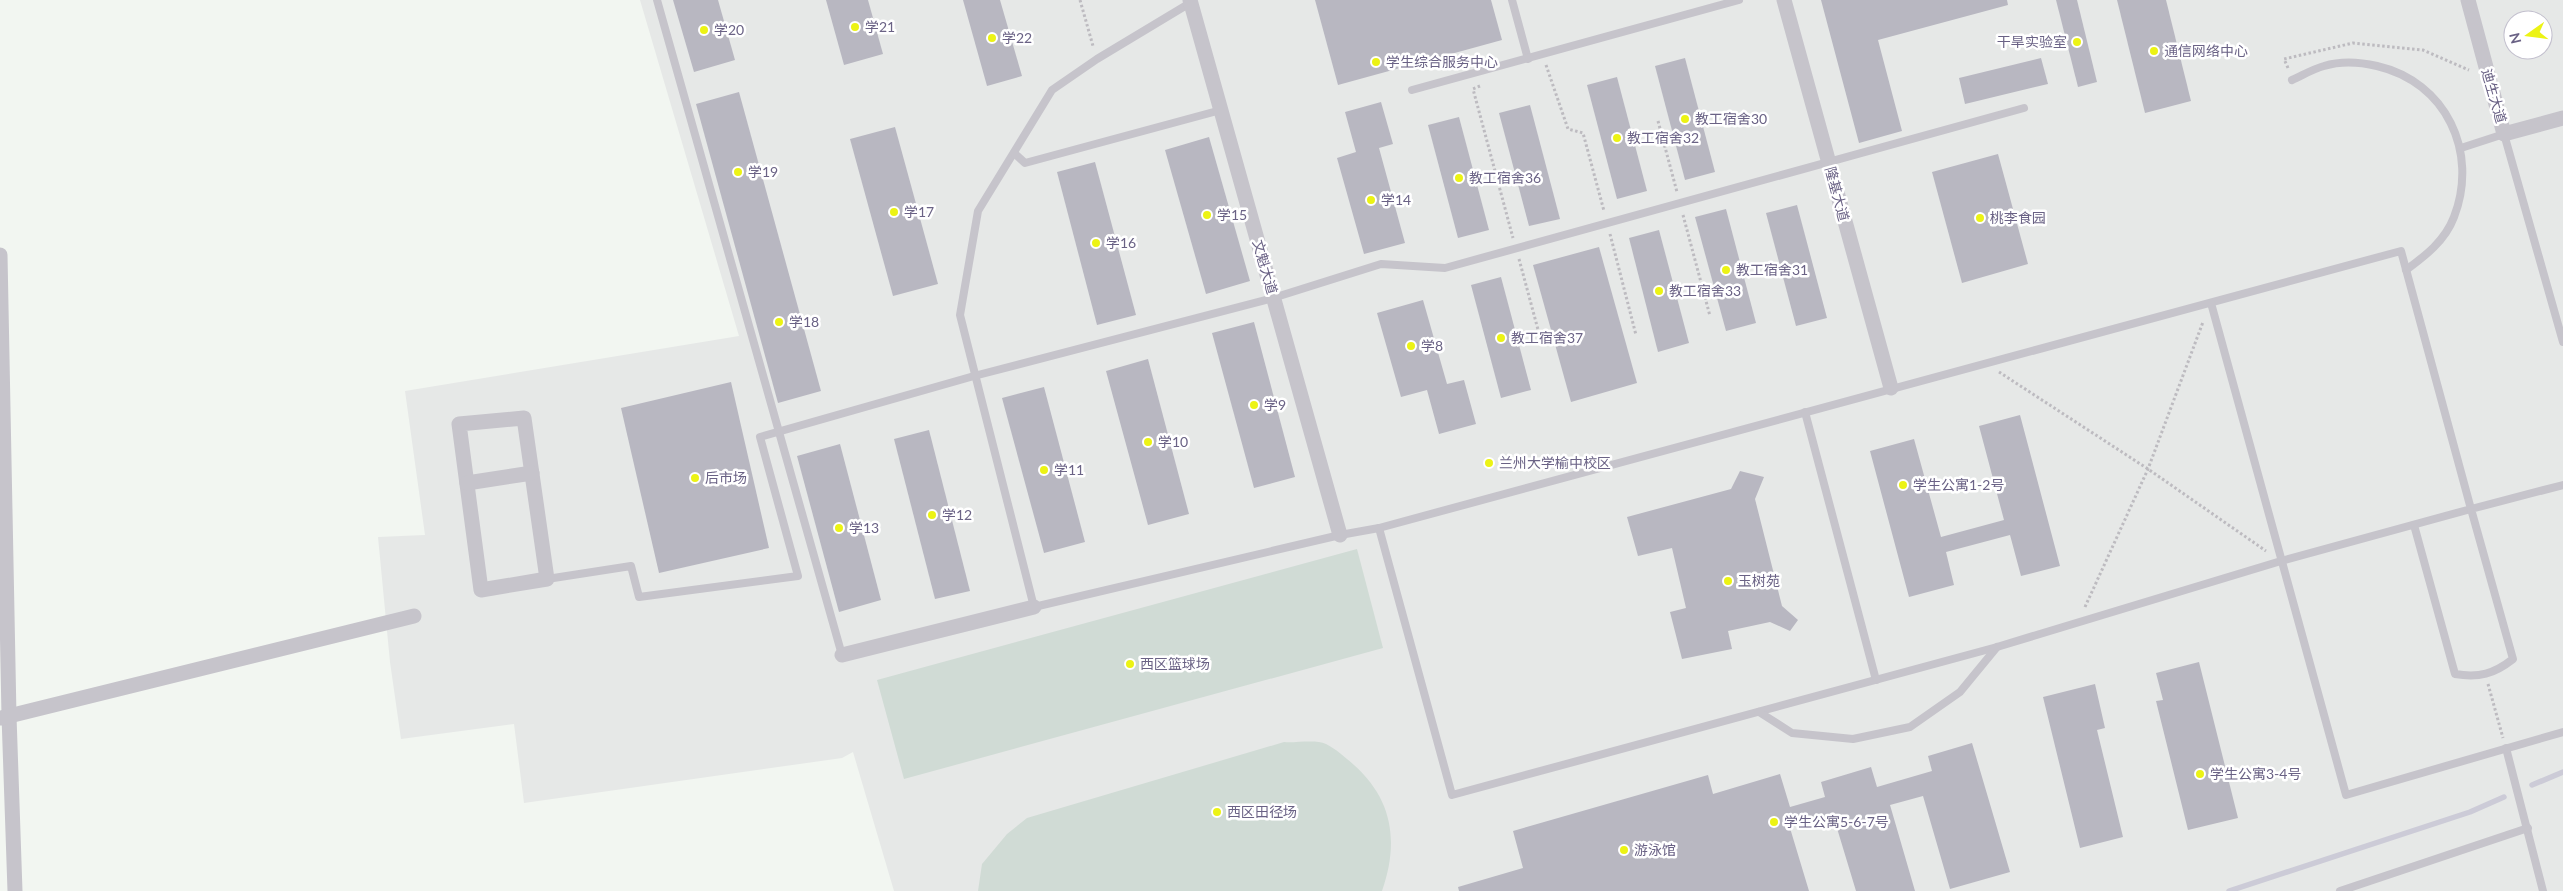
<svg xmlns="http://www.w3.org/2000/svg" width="2563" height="891" font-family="Lato,'Noto Sans SC',sans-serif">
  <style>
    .built { fill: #e6e8e7; fill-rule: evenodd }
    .pitch { fill: #d0dbd5 }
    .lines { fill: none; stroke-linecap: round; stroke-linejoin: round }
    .stream { stroke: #cccbd7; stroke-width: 5.5 }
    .building { fill: #b8b7c1 }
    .path { stroke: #bdbbc0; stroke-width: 3; stroke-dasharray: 2.5 2.5; stroke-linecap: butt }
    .lane { stroke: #c6c4cb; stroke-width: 8 }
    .street { stroke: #c6c4cb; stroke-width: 15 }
    .poi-dot { fill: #ecf314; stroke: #fff; stroke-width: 2 }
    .labels { text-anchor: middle; stroke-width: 5; stroke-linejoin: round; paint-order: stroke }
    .poi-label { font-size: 14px; fill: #6a6285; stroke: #fff; text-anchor: start }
    .street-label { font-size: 14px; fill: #6a6285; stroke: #fff }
  </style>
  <rect width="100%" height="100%" fill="#f2f6f1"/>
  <path class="built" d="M640,0h1923v891h-1669l-41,-139 -11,6 -318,45 -10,-79 -113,15 -11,-77 -12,-125 47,-2 -20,-144 334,-55zM2513,20h30v30h-30z"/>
  <g class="pitch">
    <path d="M1357,549l26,99 -479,131 -27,-99z"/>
    <path d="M1284,742c12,1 32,-3 42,2 10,5 20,14 28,21 39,35 45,77 28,126h-404l4,-27 25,-30 20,-16z"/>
  </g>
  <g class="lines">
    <g class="stream">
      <path d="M2532,785l31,-13"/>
      <path d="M2229,891l241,-79 34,-15"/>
    </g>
  </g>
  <g class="building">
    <path d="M673,0h45l17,60 -41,12z"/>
    <path d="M826,0h42l15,54 -39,11z"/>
    <path d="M963,0h37l22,76 -35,10z"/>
    <path d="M1315,0h176l11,40 -164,45z"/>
    <path d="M1821,0h186l1,5 -130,35 24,91 -43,12z"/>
    <path d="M2056,0h21l20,82 -19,5z"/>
    <path d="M2117,0h49l25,101 -46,12z"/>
    <path d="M1685,58l30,114 -30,8 -30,-114z"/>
    <path d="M2041,58l7,26 -83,20 -6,-26z"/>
    <path d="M1617,77l30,114 -30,8 -30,-114z"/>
    <path d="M739,92l82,299 -43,12 -82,-299z"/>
    <path d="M1381,102l12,42 -14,4 26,95 -41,11 -27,-96 19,-6 -11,-40z"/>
    <path d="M1530,105l30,114 -31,7 -30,-113z"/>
    <path d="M1459,117l30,113 -31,8 -30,-113z"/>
    <path d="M895,127l43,157 -45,12 -43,-157z"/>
    <path d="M1209,137l41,144 -44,13 -41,-144z"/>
    <path d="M1998,154l30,110 -66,19 -30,-111z"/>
    <path d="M1095,162l41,153 -39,10 -40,-153z"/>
    <path d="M1797,205l30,113 -31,8 -30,-113z"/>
    <path d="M1726,209l30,114 -30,8 -31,-114z"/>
    <path d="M1659,230l30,113 -31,9 -29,-114z"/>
    <path d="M1599,247l38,136 -66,19 -38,-137z"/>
    <path d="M1501,277l30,113 -30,8 -30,-113z"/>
    <path d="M1423,300l24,84 17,-4 12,44 -37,10 -12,-44 -26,7 -24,-84z"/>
    <path d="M1254,322l41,155 -41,11 -42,-155z"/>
    <path d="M1148,359l41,155 -41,11 -42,-154z"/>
    <path d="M731,382l38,166 -110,25 -38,-165z"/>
    <path d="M1044,387l41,155 -41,11 -42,-155z"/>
    <path d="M2020,415l40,151 -39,10 -11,-41 -64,17 8,33 -45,12 -39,-146 44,-12 27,98 63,-17 -25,-94z"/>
    <path d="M929,430l41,161 -35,8 -41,-160z"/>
    <path d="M840,444l41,156 -42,12 -42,-156z"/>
    <path d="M1740,471l24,6 -9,22 27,107 16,14 -8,11 -20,-9 -42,9 4,18 -50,10 -12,-47 16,-4 -14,-60 -34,8 -11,-39 104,-28z"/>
    <path d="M2199,662l39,156 -50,12 -32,-129 7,-1 -7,-27z"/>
    <path d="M2095,684l10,44 -8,2 26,107 -43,11 -37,-151z"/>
    <path d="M1972,743l38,129 -60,17 -27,-93 -33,9 25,86h-59l-23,-76 -43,13 19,63h-350l-1,-4 65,-19 -10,-37 195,-56 5,19 67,-20 10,33 35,-10 -4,-15 50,-15 6,20 55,-16 -4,-15z"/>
  </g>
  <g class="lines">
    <g class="path">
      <path d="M1080,0l13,46"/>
      <path d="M1546,65l22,64 15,4 21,78"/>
      <path d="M2288,68l-4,-9 69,-16 70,7 46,20"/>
      <path d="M1480,86l-7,3 40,149"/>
      <path d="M1658,121l19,71"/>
      <path d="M1683,215l27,101"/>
      <path d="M1610,234l26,101"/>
      <path d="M1519,259l21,78"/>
      <path d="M1999,372l149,97 118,82"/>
      <path d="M2085,607l63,-138 55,-147"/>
      <path d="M2488,684l15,54"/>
    </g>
    <g class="lane">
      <path d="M657,0l185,655"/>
      <path d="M1512,0l16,59"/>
      <path d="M1190,3l-93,56 -45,31 -74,121 -18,104 74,292 306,-72 39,-7"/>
      <path d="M2292,80c11,-5 21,-11 32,-14 16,-5 36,-4 53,0 69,16 102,86 77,151 -9,24 -29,39 -48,53"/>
      <path d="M1412,90l327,-90"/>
      <path d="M2461,148l43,-14 59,208"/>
      <path d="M1014,153l11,10 196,-53"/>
      <path d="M2401,251l70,258 -190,52 -284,86 -545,148 -73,-267z"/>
      <path d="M2211,303l135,492 217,-63"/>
      <path d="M1805,412l71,268"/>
      <path d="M2414,525l41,149c24,4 39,0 58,-15l-42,-150 92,-24"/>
      <path d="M547,579l84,-13 8,31 159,-21 -38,-139 214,-61 299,-78 108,-34 64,4 579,-160"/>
      <path d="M1759,712l33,21 61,6 57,-12 50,-35 37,-45"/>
      <path d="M2506,748l37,143"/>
      <path d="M2340,891l188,-63"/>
    </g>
    <g class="street">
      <path d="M1190,0l150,535"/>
      <path d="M1784,0l107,388"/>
      <path d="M2468,0l36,134 59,-16"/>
      <path d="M0,255l9,461 6,175"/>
      <path d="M524,418l23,161 -66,11 -22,-166z"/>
      <path d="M467,483l65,-10"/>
      <path d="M842,655l192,-48"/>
      <path d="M1,718l413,-102"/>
    </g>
  </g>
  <g class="poi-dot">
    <circle cx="855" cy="27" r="5"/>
    <circle cx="704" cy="30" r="5"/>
    <circle cx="992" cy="38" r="5"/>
    <circle cx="2077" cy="42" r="5"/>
    <circle cx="2154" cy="51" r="5"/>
    <circle cx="1376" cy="62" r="5"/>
    <circle cx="1685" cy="119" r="5"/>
    <circle cx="1617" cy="138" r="5"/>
    <circle cx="738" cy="172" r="5"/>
    <circle cx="1459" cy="178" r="5"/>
    <circle cx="1371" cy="200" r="5"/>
    <circle cx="894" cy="212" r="5"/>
    <circle cx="1207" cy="215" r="5"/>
    <circle cx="1980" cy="218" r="5"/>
    <circle cx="1096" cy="243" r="5"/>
    <circle cx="1726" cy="270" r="5"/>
    <circle cx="1659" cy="291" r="5"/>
    <circle cx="779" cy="322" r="5"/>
    <circle cx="1501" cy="338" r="5"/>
    <circle cx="1411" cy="346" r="5"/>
    <circle cx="1254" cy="405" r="5"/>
    <circle cx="1148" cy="442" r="5"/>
    <circle cx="1489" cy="463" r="5"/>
    <circle cx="1044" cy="470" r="5"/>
    <circle cx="695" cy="478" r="5"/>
    <circle cx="1903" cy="485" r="5"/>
    <circle cx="932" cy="515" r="5"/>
    <circle cx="839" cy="528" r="5"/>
    <circle cx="1728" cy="581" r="5"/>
    <circle cx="1130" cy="664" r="5"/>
    <circle cx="2200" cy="774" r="5"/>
    <circle cx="1217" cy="812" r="5"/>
    <circle cx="1774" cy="822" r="5"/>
    <circle cx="1624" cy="850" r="5"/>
  </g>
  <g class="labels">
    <g class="poi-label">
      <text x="865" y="32">学21</text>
      <text x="714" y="35">学20</text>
      <text x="1002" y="43">学22</text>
      <text x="2067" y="47" text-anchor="end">干旱实验室</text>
      <text x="2164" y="56">通信网络中心</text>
      <text x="1386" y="67">学生综合服务中心</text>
      <text x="1695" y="124">教工宿舍30</text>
      <text x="1627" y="143">教工宿舍32</text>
      <text x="748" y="177">学19</text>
      <text x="1469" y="183">教工宿舍36</text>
      <text x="1381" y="205">学14</text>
      <text x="904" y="217">学17</text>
      <text x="1217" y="220">学15</text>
      <text x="1990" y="223">桃李食园</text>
      <text x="1106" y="248">学16</text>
      <text x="1736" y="275">教工宿舍31</text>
      <text x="1669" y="296">教工宿舍33</text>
      <text x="789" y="327">学18</text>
      <text x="1511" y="343">教工宿舍37</text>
      <text x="1421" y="351">学8</text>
      <text x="1264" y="410">学9</text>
      <text x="1158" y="447">学10</text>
      <text x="1499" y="468">兰州大学榆中校区</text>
      <text x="1054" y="475">学11</text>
      <text x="705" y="483">后市场</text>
      <text x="1913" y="490">学生公寓1-2号</text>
      <text x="942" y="520">学12</text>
      <text x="849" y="533">学13</text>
      <text x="1738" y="586">玉树苑</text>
      <text x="1140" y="669">西区篮球场</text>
      <text x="2210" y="779">学生公寓3-4号</text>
      <text x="1227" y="817">西区田径场</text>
      <text x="1784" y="827">学生公寓5-6-7号</text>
      <text x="1634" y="855">游泳馆</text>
    </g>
    <g class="street-label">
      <text transform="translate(2494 96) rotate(74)" y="5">迪生大道</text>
      <text transform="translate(1837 194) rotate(75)" y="5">隆基大道</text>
      <text transform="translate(1265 267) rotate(74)" y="5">文魁大道</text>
    </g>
  </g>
  <g transform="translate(2528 35) rotate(256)"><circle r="24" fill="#ffffff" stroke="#c3c0ce"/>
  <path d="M0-4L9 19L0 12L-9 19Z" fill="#ecf314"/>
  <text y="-8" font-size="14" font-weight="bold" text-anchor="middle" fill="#6a6285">N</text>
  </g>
</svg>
